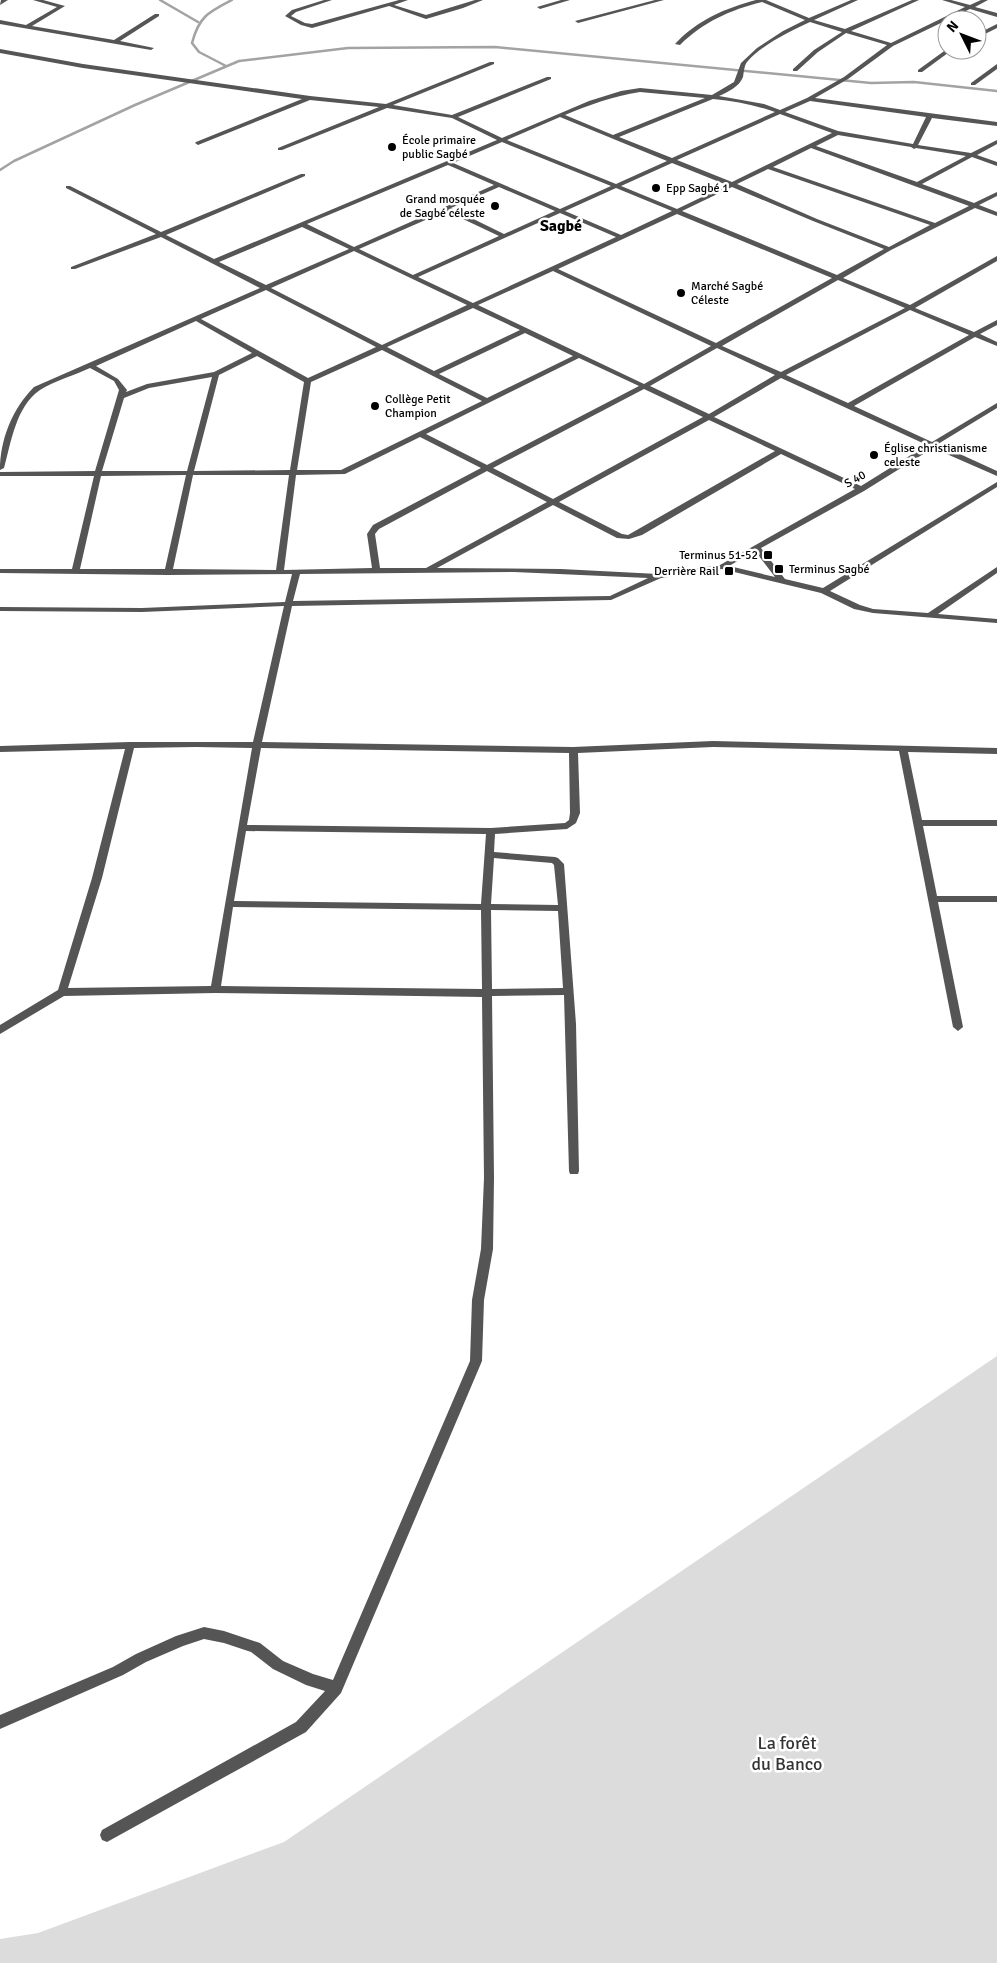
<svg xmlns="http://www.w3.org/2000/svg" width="997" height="1963" font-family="Signika,sans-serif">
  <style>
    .green { fill: #dcdcdc }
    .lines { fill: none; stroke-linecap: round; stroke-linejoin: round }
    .stream { stroke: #a3a3a3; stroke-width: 2.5 }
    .street { fill: #555; fill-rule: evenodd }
    .poi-dot { fill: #000; stroke: #fff; stroke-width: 2 }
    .labels { text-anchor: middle; stroke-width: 5; stroke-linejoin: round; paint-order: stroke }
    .far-poi-label { font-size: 12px; fill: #000; stroke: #fff; text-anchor: start }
    .far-street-label { font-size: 12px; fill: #000; stroke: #fff }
    .far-district-label { font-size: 16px; font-weight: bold; fill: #000; stroke: #fff }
    .near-park-label { font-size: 18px; fill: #333; stroke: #fff }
  </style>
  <rect width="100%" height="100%" fill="#fff"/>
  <path class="green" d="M997,1356v607h-997v-24l38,-6 246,-91z"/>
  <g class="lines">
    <g class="stream">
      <path d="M160,0l38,22"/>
      <path d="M226,66l-27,-14 -7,-9c7,-27 17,-31 40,-43"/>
      <path d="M0,170l14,-9 121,-56 104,-44 109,-13 147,-1 376,36 43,-1 83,9"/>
    </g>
    <g class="street">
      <path d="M1,0h7l-8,5z"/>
      <path d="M33,0h10l22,6 -33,20 82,14 41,-26h4v2l-39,25 34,7 -3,2 -151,-26v-4l26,5 31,-18z"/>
      <path d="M324,0h8l-36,12 -5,4 14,7 7,1 87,-24h9l-14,5 32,10 49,-15h8l-20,8 -37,11 -37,-13 -77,22 -11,-3 -16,-9 7,-6z"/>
      <path d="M561,0h9l-30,9 -3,-2z"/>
      <path d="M655,0h9l-86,23 -3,-2z"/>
      <path d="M756,0h10l43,18 42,-18h7l-44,20 31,9 67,-29h7l-68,31 40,12 74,-36 -23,-7h9l19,5 11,-5h7l-13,7 22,6v4l-27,-8 -77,37 -45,33 -33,19 182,24v4l-65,-8 -14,27 53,8 26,-13v4l-20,11 20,7v4l-25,-9 -50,27 52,19 23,-11v4l-18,9 18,7v4l-22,-8 -84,42 -48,28 67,27 87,-49v5l-82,47 59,24 23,-12v5l-17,9 17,8v4l-22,-9 -121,69 78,36 65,-39v5l-59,36 59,27v5l-64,-28 -69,43 -103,57 24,31 38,9 174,-106v5l-167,104 30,14 13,4 55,4 69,-46v6l-59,41 59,5v4l-124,-10 -19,-4 -33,-16 -99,-24 -61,9 -50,22 -319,6 -30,136 311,5 140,-6 284,7v6l-89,-2 14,68h75v6h-74l14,70h60v6h-59l25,125 -5,4 -5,-4 -54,-276 -186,-4 -135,6 2,60 -4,10 -9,6 -72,5 -1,18 61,5 3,1 6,6 12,160 3,147 -1,3h-8l-1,-3 -5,-176 -72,1 2,182 -1,71 -9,51 -2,61 -141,332 -35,39 -199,110 -5,-2 -2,-5 2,-5 194,-108 29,-31 -19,-6 -33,-16 -22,-17 -27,-9 -20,-4 -21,7 -37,16 -23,13 -123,54v-14l113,-48 23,-13 40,-18 28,-9 20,4 36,12 23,18 30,13 20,6 137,-319 2,-61 9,-51 3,-71 -2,-181 -267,-4 -151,3 -64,38v-9l58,-35 34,-112 33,-129 -125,3v-6l130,-4h123l31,-136 -142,6 -142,-1v-4l142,1 143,-6 7,-28 -124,1 -168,-2v-4h72l22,-93h-94v-4l95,-1 24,-81 -5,-9 -24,-13c-15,7 -36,13 -50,22 -24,16 -29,53 -36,78l-4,2c0,-30 12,-61 34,-83l226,-99 -99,-51 -86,32h-4v-2l85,-33 -90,-46v-2h4l91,46 140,-58h4v2l-139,59 48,24 283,-119 -45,-22 -65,-10 -105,42h-4v-2l101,-41 -69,-7 -112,45 -3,-2 1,-1 106,-43 -219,-31 -83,-15v-4l83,15 227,32 76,8 104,-42h4v2l-101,41 59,10 95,-38h4v2l-93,38 44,21 87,-37 32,-10 19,-3 72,7 22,-13 7,-19 16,-15 26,-17 22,-11 -43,-18c-32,8 -59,20 -82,43l-5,-1c22,-24 51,-36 81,-44zM810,22l32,10 -28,18 -21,19v2h4l21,-19 28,-19 41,12 -43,32 -37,21 -27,12 -16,-6 -45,-8c9,-4 20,-9 24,-19 1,-5 1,-11 4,-15 14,-17 44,-31 63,-40zM640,92l65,6 -92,37 -48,-20c24,-10 48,-19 75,-23zM713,99c22,2 42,6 62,13l-103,46 -53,-21zM810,101l116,16 -13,27 -75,-13 -53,-19zM780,114l52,19 -100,49 -55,-22zM560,117l107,44 -51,23 -109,-44zM838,135l73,12 3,2 2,-1 50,8 -49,26 -101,-36zM502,142l109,44 -51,23 -107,-46zM811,148l158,58 -34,17 -162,-56zM672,163l55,22 -50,24 -56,-23zM448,165l46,20 -140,62 -47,-23zM768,169l162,56 -41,22 -72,-28 -80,-35zM499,187l56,24 -51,23 -53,-26zM732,187l81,34 71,28 -47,26 -155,-64zM616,188l56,23 -51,24 -56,-24zM446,211l53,25 -86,39 -54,-26zM560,213l56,24 -143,66 -55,-26zM677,214l155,64 -116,65 -158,-74zM302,227l47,22 -83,36 -47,-23zM354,251l113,54 -85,40 -111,-57zM553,271l158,75 -67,38 -166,-79zM838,280l67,28 -124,64 -59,-26zM266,290l110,57 -68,31 -107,-59zM473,308l47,22 -86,41 -47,-24zM910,310l59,25 -121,68 -62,-28zM196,321l56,32 -38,19 -67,12 -21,8 1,-2 -9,-11 -22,-13zM525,333l48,23 -86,42 -48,-24zM717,348l58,27 -66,39 -59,-28zM382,350l100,51 -141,69h-44l14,-88zM257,356l47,26 -14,88 -96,1 25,-96zM579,358l60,28 -152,79 -61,-31zM212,377l-25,94h-85l22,-73 25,-10zM781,378l146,67 -66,41 -147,-69zM644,389l59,28 -150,82 -60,-31zM709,420l66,31 -147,84 -6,-1 -63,-32zM420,437l61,31 -108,57 -6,9 5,34 -88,2 12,-95 49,-1zM781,454l74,35 -135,76 -62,9 -97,-5 -124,-1 116,-63 64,33 12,1 13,-4zM487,471l60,31 -121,66h-46l-5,-34 4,-5zM186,475l-21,94h-85l21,-93zM193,475h96l-13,95 -103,-1zM755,551l20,26 -46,-11zM514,572l134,6 -38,18 -317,5 7,-27zM196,747l56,1 -41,238 -143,2 34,-110 32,-130zM261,748l308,5 1,60 -1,7 -4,3 -74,5 -244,-3zM246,831l240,3 -5,70 -247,-3zM494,858l58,5 2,2 4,40 -67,-1zM233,907l248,3 1,79 -261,-3zM491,910l67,1 5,77 -71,1z"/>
      <path d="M997,24v4l-20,10v-4z"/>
      <path d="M947,49l5,1 -30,22h-4v-2z"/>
      <path d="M997,64v5l-22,16h-4v-2z"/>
    </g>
  </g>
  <g class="poi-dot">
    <circle cx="392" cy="147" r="5"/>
    <circle cx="656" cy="188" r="5"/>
    <circle cx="495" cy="206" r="5"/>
    <circle cx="681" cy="293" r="5"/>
    <circle cx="375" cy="406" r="5"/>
    <circle cx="874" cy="455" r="5"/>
    <rect x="763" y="550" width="10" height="10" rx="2.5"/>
    <rect x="774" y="564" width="10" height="10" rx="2.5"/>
    <rect x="724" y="566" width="10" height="10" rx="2.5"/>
  </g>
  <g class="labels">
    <g class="far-poi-label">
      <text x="402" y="144">École primaire<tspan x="402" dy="14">public Sagbé</tspan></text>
      <text x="666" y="192">Epp Sagbé 1</text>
      <text x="485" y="203" text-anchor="end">Grand mosquée<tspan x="485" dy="14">de Sagbé céleste</tspan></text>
      <text x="691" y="290">Marché Sagbé<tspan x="691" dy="14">Céleste</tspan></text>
      <text x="385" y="403">Collège Petit<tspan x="385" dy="14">Champion</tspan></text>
      <text x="884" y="452">Église christianisme<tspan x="884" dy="14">celeste</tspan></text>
      <text x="758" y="559" text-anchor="end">Terminus 51-52</text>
      <text x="789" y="573">Terminus Sagbé</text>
      <text x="719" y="575" text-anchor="end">Derrière Rail</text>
    </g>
    <g class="far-street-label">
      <text transform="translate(855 479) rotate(-30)" y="4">S 40</text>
    </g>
    <g class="far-district-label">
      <text x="561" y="231">Sagbé</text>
    </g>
    <g class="near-park-label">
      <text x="787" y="1749">La forêt<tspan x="787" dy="21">du Banco</tspan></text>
    </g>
  </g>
  <g transform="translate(962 35) rotate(312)"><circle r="24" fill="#ffffff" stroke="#999999"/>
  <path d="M0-4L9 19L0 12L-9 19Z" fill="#000000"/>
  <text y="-8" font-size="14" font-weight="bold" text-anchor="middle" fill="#000000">N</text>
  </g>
</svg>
